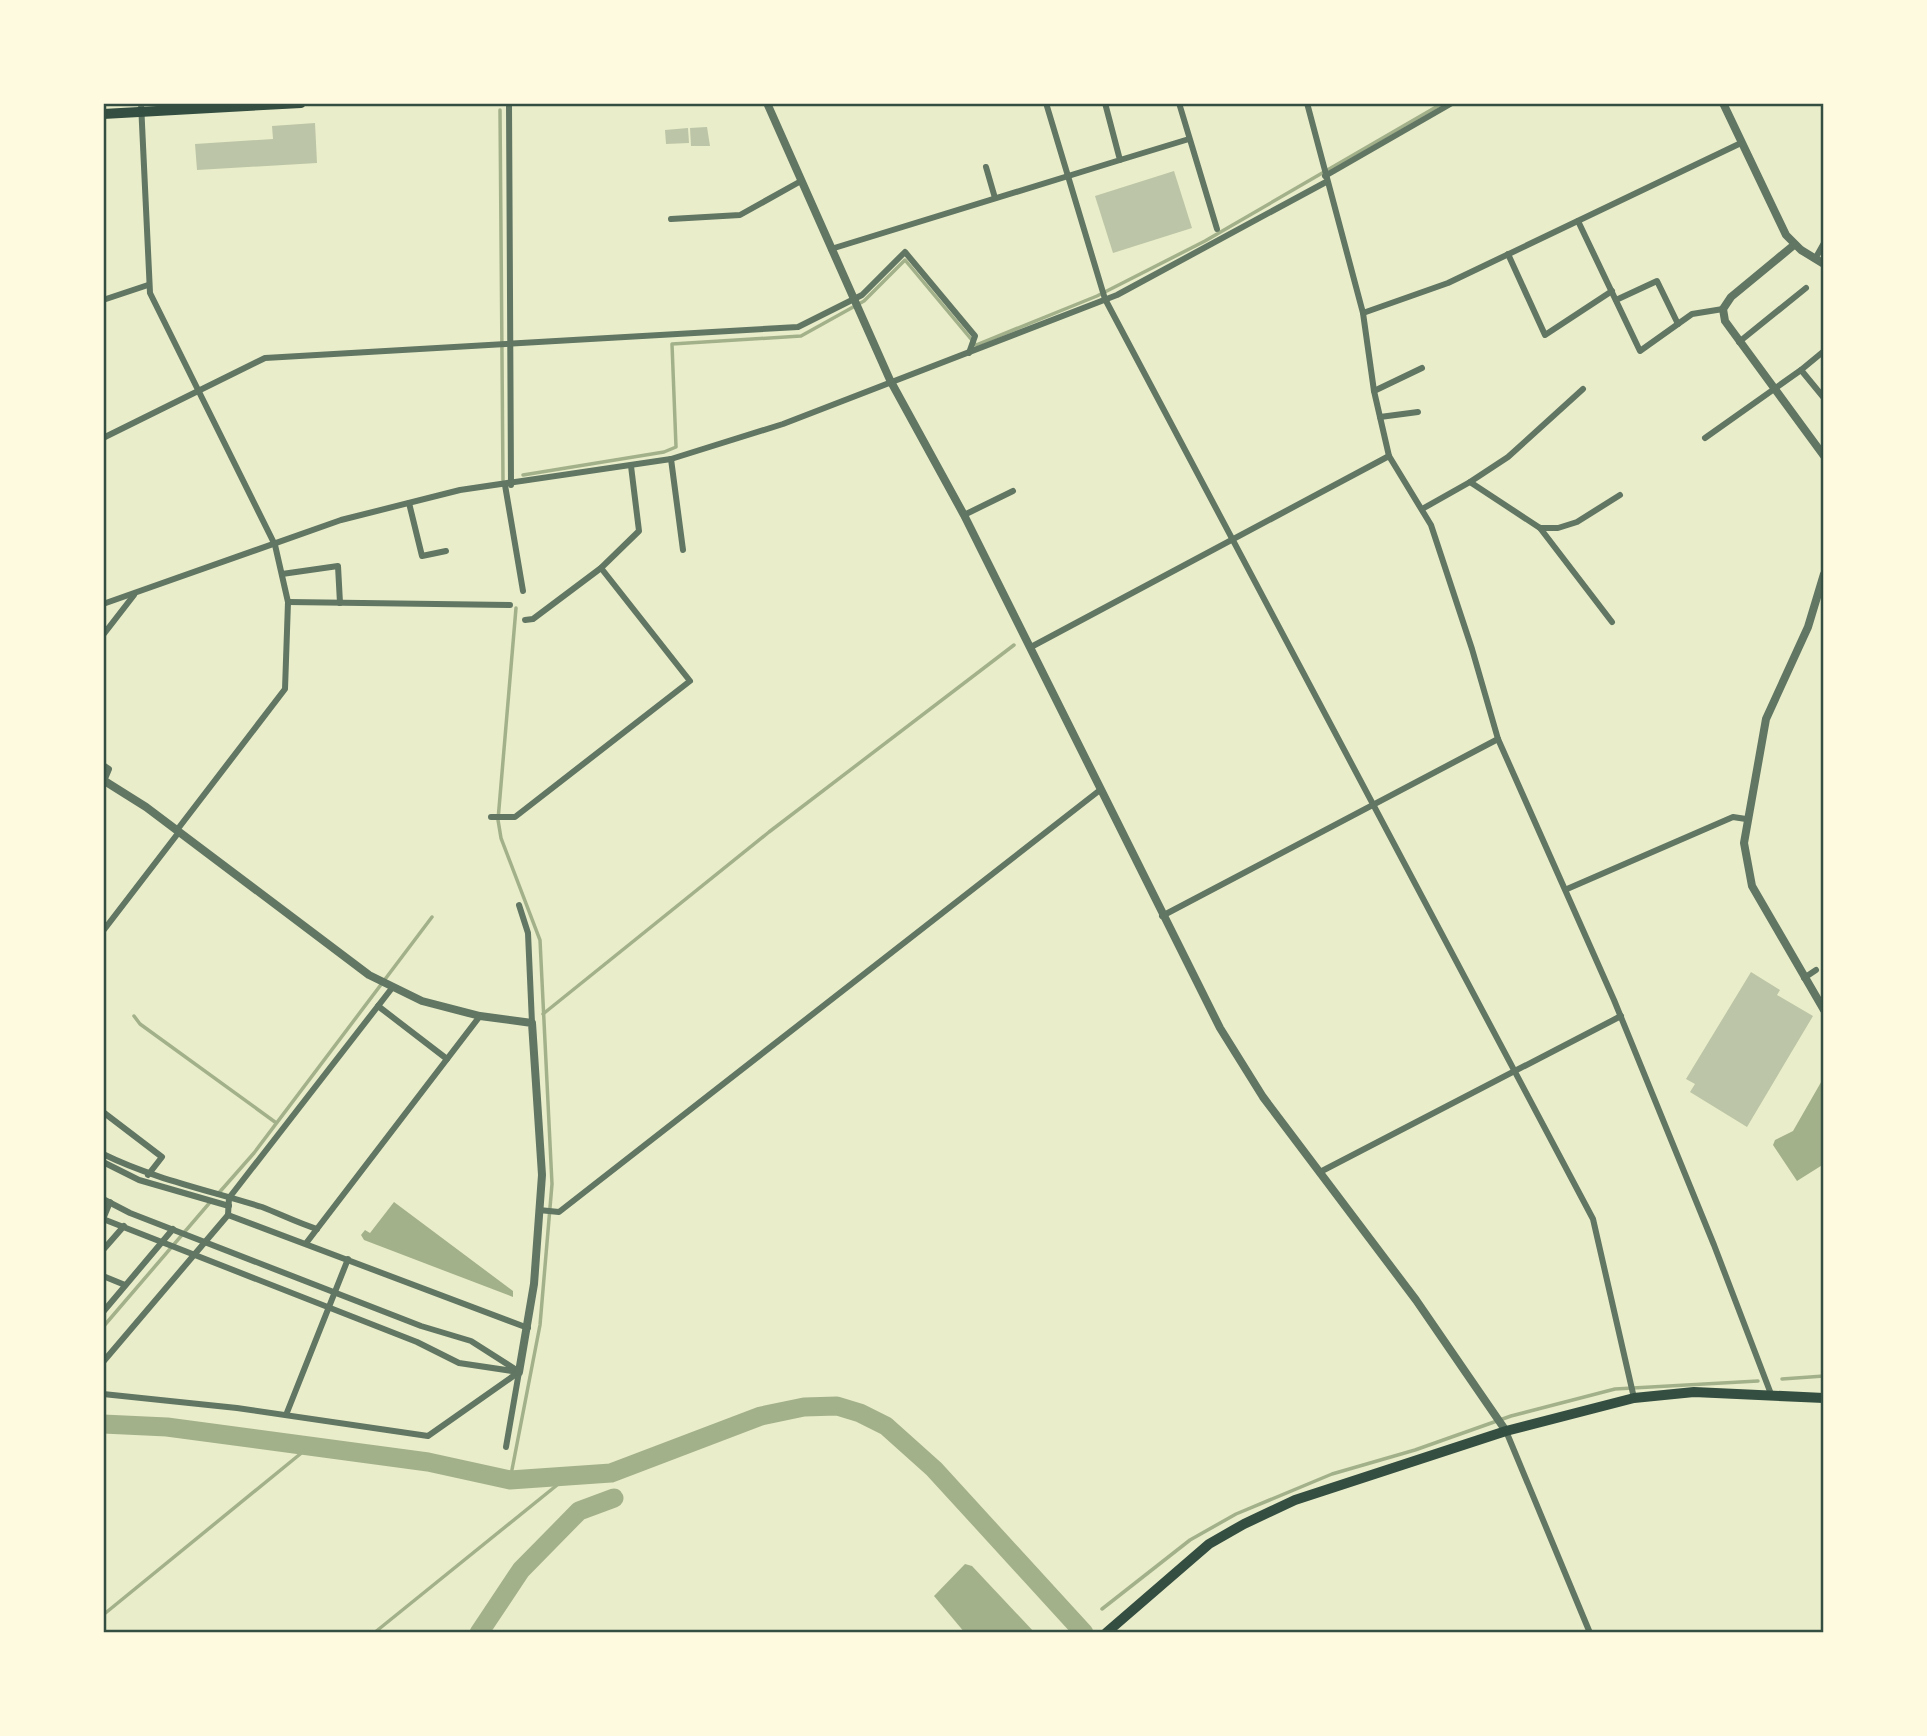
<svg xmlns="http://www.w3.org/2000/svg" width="1927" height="1736" font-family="'Alegreya Sans',sans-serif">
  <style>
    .water { fill: #a3b18a }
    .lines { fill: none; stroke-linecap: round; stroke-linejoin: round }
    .stream { stroke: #a3b18a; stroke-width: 3.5 }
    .river { stroke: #a3b18a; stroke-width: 19 }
    .building { fill: #bcc5a7 }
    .minor { stroke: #617663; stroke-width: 6 }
    .tertiary { stroke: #617663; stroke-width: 8 }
    .secondary { stroke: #344e41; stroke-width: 10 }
    .trunk { stroke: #344e41; stroke-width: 10 }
    .neatline { fill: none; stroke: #344e41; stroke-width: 2.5 }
  </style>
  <rect width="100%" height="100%" fill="#e9edc9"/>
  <g class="water">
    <path d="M1824,1077v87l-27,17 -24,-36 2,-5 18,-9z"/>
    <path d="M394,1202l119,89v6l-149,-57 -3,-5 4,-5 5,3z"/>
    <path d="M965,1564l7,2 63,67h-70l-31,-37z"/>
  </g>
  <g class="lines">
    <g class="stream">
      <path d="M500,110l3,370"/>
      <path d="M523,475l141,-23 12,-5 -4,-103 129,-8 63,-35 41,-41 71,85 121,-49 108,-55 238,-138"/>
      <path d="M543,1014l226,-182 245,-187"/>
      <path d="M134,1016l6,8 135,98"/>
      <path d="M217,1195l37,-42 178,-236"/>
      <path d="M103,1327l109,-127"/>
      <path d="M1782,1379l42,-3"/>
      <path d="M510,1480l30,-155 12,-141 -12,-244 -39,-102 -3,-18 18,-212"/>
      <path d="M1102,1609l88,-69 46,-26 96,-40 83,-24 96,-34 104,-27 143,-8"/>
      <path d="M103,1615l207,-169"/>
      <path d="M374,1633l193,-156"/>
    </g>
    <g class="river">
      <path d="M103,1424l64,3 261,35 82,18 101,-7 150,-57 43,-9 33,-1 23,7 26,13 48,43 150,164"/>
      <path d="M479,1633l42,-63 58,-59 35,-13"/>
    </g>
  </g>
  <g class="building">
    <path d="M315,123l2,40 -120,7 -2,-26 78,-5 -1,-13z"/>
    <path d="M707,127l3,19h-19l-1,-18z"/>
    <path d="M688,128l1,15 -23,1 -1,-14z"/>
    <path d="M1174,171l18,57 -79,25 -18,-57z"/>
    <path d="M1751,972l29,18 -3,5 36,21 -66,111 -57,-35 5,-8 -9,-5z"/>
  </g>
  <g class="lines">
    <g class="minor">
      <path d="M141,103l9,190 125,252 13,57 -3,87 -108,141"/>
      <path d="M509,103l2,382"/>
      <path d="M1046,103l59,196 488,920 41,179"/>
      <path d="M1179,103l38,126"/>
      <path d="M1307,103l56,210 11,78 15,65 42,69 41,124 26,90 116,261 100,245 57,149"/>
      <path d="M1120,160l69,-21"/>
      <path d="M986,167l9,31"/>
      <path d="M1325,176l127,-73"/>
      <path d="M671,219l69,-4 61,-34"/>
      <path d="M1578,221l62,130 52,-37 31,-5"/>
      <path d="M831,249l289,-89 -15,-57"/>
      <path d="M1508,254l37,81 67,-44"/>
      <path d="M1815,259l9,-16"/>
      <path d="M103,300l45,-15"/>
      <path d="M1616,300l41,-19 21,43"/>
      <path d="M1363,313l85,-30 293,-140"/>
      <path d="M1739,342l67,-54"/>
      <path d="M1824,351l-23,19 23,28"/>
      <path d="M1374,391l48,-23"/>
      <path d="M1380,417l38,-5"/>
      <path d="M103,438l162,-80 533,-31 64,-32 43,-43 70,84 -6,17"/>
      <path d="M1705,438l96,-68"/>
      <path d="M671,459l12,91"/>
      <path d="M1470,482l38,-25 75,-68"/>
      <path d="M505,485l18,106"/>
      <path d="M409,503l13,53 24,-5"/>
      <path d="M1422,509l48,-27 70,46h18l19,-6 43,-27"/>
      <path d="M964,515l49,-24"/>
      <path d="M1540,528l72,94"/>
      <path d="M282,574l56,-8 2,37"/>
      <path d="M288,602l222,3"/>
      <path d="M103,604l238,-84 119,-30 211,-31 112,-35 334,-129 209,-113"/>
      <path d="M525,620l8,-1 68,-51 38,-37 -8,-65"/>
      <path d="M103,635l31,-40"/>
      <path d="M1031,647l358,-191"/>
      <path d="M103,765l6,4 -5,12"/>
      <path d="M491,817h24l175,-136 -89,-113"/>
      <path d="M1567,889l166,-72 13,2"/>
      <path d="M519,905l9,28 4,90"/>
      <path d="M1162,916l336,-177"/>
      <path d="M103,931l76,-99"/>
      <path d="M1804,978l12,-8"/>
      <path d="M378,1006l69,53"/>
      <path d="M103,1112l59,45 -14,18"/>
      <path d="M103,1154c51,25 105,36 159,53 18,7 36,16 55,22"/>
      <path d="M103,1162l36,18 90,26"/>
      <path d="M1320,1172l301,-156"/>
      <path d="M103,1199l27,14 291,113 50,15 47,30"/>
      <path d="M110,1202l-7,17 314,123 42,21 60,9"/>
      <path d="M539,1210l20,2 541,-422"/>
      <path d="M228,1215l1,-17 163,-210"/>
      <path d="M307,1242l173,-226"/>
      <path d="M103,1250l21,-24"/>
      <path d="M103,1276l22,9"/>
      <path d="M103,1312l70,-83"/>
      <path d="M103,1362l125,-147 300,113"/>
      <path d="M103,1394l134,14 191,28 91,-64"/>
      <path d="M286,1415l62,-156"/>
      <path d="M1506,1431l84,202"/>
      <path d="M506,1447l13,-75"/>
    </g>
    <g class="tertiary">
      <path d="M767,103l123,277 74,135 256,513 43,69 153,203 90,131"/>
      <path d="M1723,103l63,132 15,15 23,14"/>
      <path d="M1794,245l-63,52 -8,12 2,12 99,135"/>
      <path d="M1824,574l-16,53 -42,92 -22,124 8,43 72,124"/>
      <path d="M103,780l43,27 223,168 53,26 58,15 52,7 10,152 -8,109 -15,88"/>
    </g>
    <path class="secondary" d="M1106,1633l103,-89 35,-20 51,-24 211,-69 128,-33 60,-6 130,6"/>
    <path class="trunk" d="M103,114l198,-11"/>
  </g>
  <rect width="1927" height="1736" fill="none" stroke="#fefae0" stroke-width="210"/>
  <rect x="105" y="105" width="1717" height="1526" class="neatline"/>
</svg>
